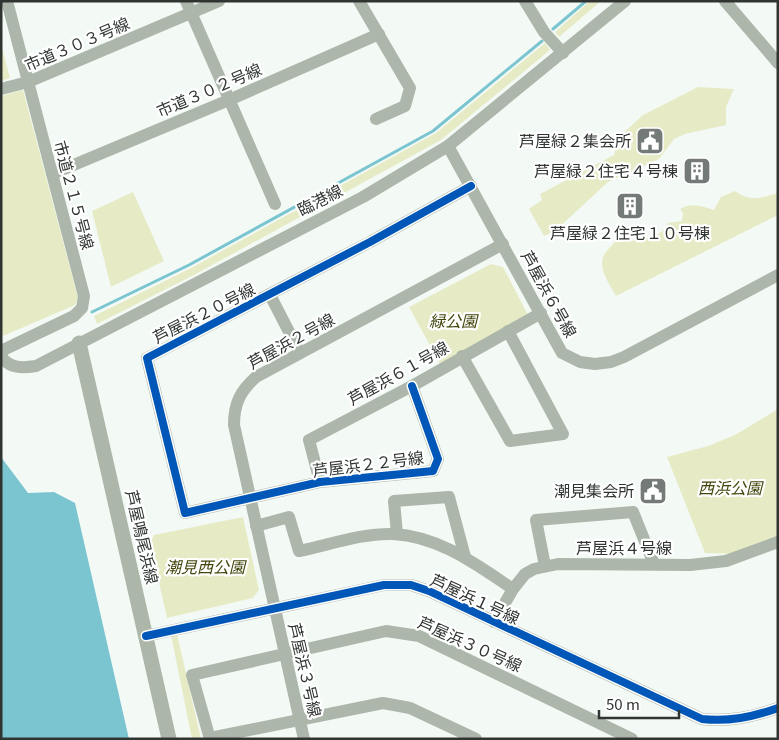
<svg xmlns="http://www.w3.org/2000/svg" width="779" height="740" font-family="Georgia,'Noto Sans JP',serif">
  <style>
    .green { fill: #e6ebc6 }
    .water { fill: #7bc5d0 }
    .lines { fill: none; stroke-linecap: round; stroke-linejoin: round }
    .stream { stroke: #7bc5d0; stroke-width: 3 }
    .minor { stroke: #acb6aa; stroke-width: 12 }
    .major { stroke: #acb7a9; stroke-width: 15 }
    .cycleway-casing { stroke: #fff; stroke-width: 11 }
    .cycleway { stroke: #0057b8; stroke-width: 8 }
    .labels { text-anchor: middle; stroke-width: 4.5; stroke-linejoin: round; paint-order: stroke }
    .street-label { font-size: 16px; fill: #303532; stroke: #fff }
    .poi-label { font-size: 16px; fill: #303532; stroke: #fff; text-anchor: end }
    .park-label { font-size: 16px; font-style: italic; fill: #44460d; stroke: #fff }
  </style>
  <rect width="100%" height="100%" fill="#f3faf6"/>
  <g class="green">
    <path d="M590,1h11l-42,36 -4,-5z"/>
    <path d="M545,43l5,7 -109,90 -247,135 -97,49 -3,-8 97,-48 245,-135z"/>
    <path d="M1,45l9,33 -9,3z"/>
    <path d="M698,87l36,2 -8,18v18l-41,9 -11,5 -15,20 -51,23 -53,49 -11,5 -15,-27 13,-9 -2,-6 74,-39 5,-18 24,-22z"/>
    <path d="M23,90l55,208 -3,7 -72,31 -2,-9v-231z"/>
    <path d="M735,191c14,11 27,7 43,2v22l-162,81c-6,-11 -19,-28 -12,-41 3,-6 9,-9 12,-16 17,3 43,3 52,-16l14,-2 1,-8 -3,-4c12,-7 22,-3 34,1l7,-13z"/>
    <path d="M133,192l31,69 -53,26 -19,-76z"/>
    <path d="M491,264l12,3 25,48 -88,49 -31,-57z"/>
    <path d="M778,409v128l-41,17 -32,-1 -38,-96 41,-11 27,-11z"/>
    <path d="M243,517l16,73 -6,8 -86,20 -17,-75 4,-8z"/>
    <path d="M177,634l24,105h-9l-21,-104z"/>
  </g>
  <path class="water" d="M1,457l27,36 26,-1 21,11 54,236h-128z"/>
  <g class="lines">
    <g class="stream">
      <path d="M553,29l33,-28"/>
      <path d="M92,312l97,-47 244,-134 109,-90"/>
    </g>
    <g class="minor">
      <path d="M186,1l89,203"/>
      <path d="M359,1l51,87 -5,18 -29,13"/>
      <path d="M525,1l19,31 19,21"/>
      <path d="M725,1l53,62"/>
      <path d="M1,89l27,-7 191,-81"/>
      <path d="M448,146l114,207 18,9 15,2 16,-2 13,-5 154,-82"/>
      <path d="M52,174l177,-74 150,-66"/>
      <path d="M270,295l30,58"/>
      <path d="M1,351l73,-35 8,-8 2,-12 -77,-295"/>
      <path d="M1,356c8,13 22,12 35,10l327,-169 85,-51 177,-145"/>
      <path d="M462,356l48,85 53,-7 -55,-103"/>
      <path d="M412,386l26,73 -5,12 -113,11 -135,31 -38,-155 223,-116 101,-56"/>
      <path d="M320,482l-11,-42 103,-54 129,-73"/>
      <path d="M256,526l33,-9 10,34c30,-6 63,-18 94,-17 46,2 84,31 120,55"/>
      <path d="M397,534l-3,-33 55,-4 16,60"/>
      <path d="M545,566l-9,-46 97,-8 21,52"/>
      <path d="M494,622l19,-33 12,-15 9,-5 24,-5 132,1 36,-4 52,-19"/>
      <path d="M146,636l238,-51h27l18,6 273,128c27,3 50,-2 76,-11"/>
      <path d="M210,738l173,-35 27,5 66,31"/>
      <path d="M210,739l-18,-64 194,-44 33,5 213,103"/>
      <path d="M304,739l-70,-314c0,-21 6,-34 22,-48l247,-133"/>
    </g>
    <path class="major" d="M79,343l90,396"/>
    <defs>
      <g id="cycleway">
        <path d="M412,386l26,73 -5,12 -113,11 -135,31 -38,-155 223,-116 101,-56"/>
        <path d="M146,636l238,-51h27l18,6 273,128c27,3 50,-2 76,-11"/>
      </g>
    </defs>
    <use href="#cycleway" class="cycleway-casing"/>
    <use href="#cycleway" class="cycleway"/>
  </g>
  <defs>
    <symbol id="civic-square" viewBox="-11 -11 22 22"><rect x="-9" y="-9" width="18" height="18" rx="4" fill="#747a77" stroke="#fff"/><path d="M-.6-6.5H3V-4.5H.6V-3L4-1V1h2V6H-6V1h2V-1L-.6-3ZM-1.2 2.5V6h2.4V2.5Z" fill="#fff"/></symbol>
    <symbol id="building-square" viewBox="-11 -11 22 22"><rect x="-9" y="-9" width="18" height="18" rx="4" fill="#747a77" stroke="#fff"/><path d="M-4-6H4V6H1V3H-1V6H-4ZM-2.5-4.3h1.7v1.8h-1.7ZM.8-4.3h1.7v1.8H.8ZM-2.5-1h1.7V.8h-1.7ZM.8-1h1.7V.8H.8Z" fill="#fff"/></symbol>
  </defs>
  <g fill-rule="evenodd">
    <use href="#civic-square" x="634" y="125" width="32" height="32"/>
    <use href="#building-square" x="681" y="155" width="32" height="32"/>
    <use href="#building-square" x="614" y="190" width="32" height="32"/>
    <use href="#civic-square" x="637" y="475" width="32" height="32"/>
  </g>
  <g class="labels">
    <g class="street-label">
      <text transform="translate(77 44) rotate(-23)" y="6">市道３０３号線</text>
      <text transform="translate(209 90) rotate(-23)" y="6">市道３０２号線</text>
      <text transform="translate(74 195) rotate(75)" y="6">市道２１５号線</text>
      <text transform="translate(320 200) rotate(-27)" y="6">臨港線</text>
      <text transform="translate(549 294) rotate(61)" y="6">芦屋浜６号線</text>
      <text transform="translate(204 313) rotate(-27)" y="6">芦屋浜２０号線</text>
      <text transform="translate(291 341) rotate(-29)" y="6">芦屋浜２号線</text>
      <text transform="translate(398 373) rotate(-29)" y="6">芦屋浜６１号線</text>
      <text transform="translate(368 464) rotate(-7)" y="6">芦屋浜２２号線</text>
      <text transform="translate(142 537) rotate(77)" y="6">芦屋鳴尾浜線</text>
      <text x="624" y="554">芦屋浜４号線</text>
      <text transform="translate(475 599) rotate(25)" y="6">芦屋浜１号線</text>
      <text transform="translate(470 644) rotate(24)" y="6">芦屋浜３０号線</text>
      <text transform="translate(305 670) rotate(77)" y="6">芦屋浜３号線</text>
    </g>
    <g class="poi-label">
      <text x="631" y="147">芦屋緑２集会所</text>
      <text x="678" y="177">芦屋緑２住宅４号棟</text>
      <text x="630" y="239" text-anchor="middle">芦屋緑２住宅１０号棟</text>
      <text x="634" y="497">潮見集会所</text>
    </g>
    <g class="park-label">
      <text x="453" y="327">緑公園</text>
      <text x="730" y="494">西浜公園</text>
      <text x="205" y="573">潮見西公園</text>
    </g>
  </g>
  <rect width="779" height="740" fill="none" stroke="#303532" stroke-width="5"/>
  <path d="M599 710v8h80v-8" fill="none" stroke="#303532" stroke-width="2.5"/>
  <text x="606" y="710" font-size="15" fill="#303532" stroke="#ffffff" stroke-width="4" paint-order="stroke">50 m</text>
</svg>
